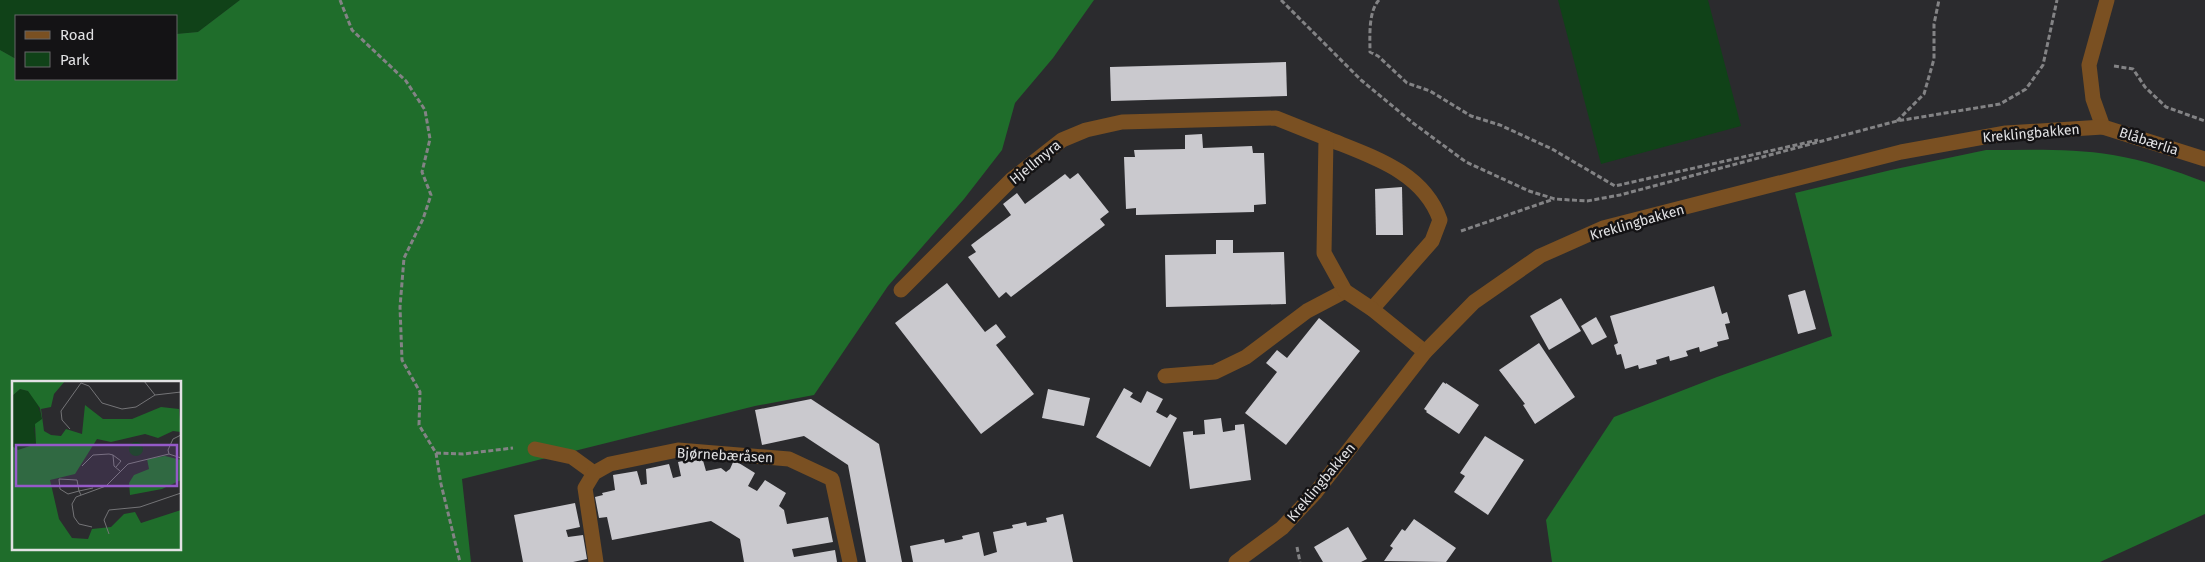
<svg xmlns="http://www.w3.org/2000/svg" width="2205" height="562" font-family="'Fira Sans',sans-serif">
  <style>
    .green { fill: #104218 }
    .forest { fill: #1f6d2b; fill-rule: evenodd }
    .building { fill: #cac9ce }
    .lines { fill: none; stroke-linecap: round; stroke-linejoin: round }
    .path { stroke: #838385; stroke-width: 3; stroke-dasharray: 5 2.5; stroke-linecap: butt }
    .lane { stroke: #7a5022; stroke-width: 15 }
    .street { stroke: #7a5022; stroke-width: 15 }
    .labels { text-anchor: middle; stroke-width: 5; stroke-linejoin: round; paint-order: stroke }
    .street-label { font-size: 14px; fill: #e2e2e4; stroke: #141315 }
    .inset-road { fill: none; stroke: #747477; stroke-width: 1 }
    .view { fill: #955ac8; fill-opacity: 0.15; stroke: #955ac8; stroke-width: 2.5 }
    .inset-edge { fill: none; stroke: #e2e2e4; stroke-width: 2.5 }
  </style>
  <rect width="100%" height="100%" fill="#2b2b2e"/>
  <g class="green">
    <path d="M0,0h240l-42,32 -22,2v-18h-160v43l-16,-9z"/>
    <path d="M1558,0h150l33,126 -140,38z"/>
  </g>
  <g class="forest">
    <path d="M240,0h854l-41,58 -38,45 -13,47 -38,49 -76,87 -74,109 -59,11 -293,73 9,83h-471v-512l16,9v20h160v-45l22,-2zM14,382h166v166h-166z"/>
    <path d="M1986,150c42,0 86,-2 127,5 31,5 63,16 92,27v332l-105,48h-548l-6,-42 68,-103 103,-40 115,-41 -37,-143 96,-23z"/>
  </g>
  <g class="building">
    <path d="M1286,62l1,34 -176,5 -1,-34z"/>
    <path d="M1202,134l1,14 49,-2 1,7h11l2,51 -12,1v7l-118,3v-7l-10,1 -2,-52h11l-1,-7 51,-1v-14z"/>
    <path d="M1078,173l31,39 -9,7 5,6 -94,72 -5,-5 -7,6 -31,-41 8,-5 -5,-7 40,-30 -8,-11 14,-11 8,11 40,-30 5,5z"/>
    <path d="M1402,187l1,48h-27l-1,-46z"/>
    <path d="M1216,240h17v13l51,-1 2,52 -120,3 -1,-52 51,-1z"/>
    <path d="M947,283l38,49 11,-8 10,13 -10,8 38,49 -53,40 -86,-111z"/>
    <path d="M1714,286l8,28 5,-2 3,11 -5,1 4,15 -12,3 1,4 -18,6 -1,-5 -13,4 2,5 -18,5 -1,-5 -13,4 1,4 -18,5 -1,-4 -13,4 -4,-15 -4,1 -3,-10 4,-2 -8,-27z"/>
    <path d="M1805,290l11,39 -18,5 -10,-39z"/>
    <path d="M1561,298l20,33 -32,19 -19,-34z"/>
    <path d="M1596,317l11,20 -15,8 -11,-19z"/>
    <path d="M1319,318l41,33 -74,94 -41,-32 32,-41 -11,-9 11,-13 10,8z"/>
    <path d="M1539,343l36,54 -40,27 -12,-19 2,-1 -26,-34z"/>
    <path d="M1443,382l3,2v-1l33,22 -20,29 -33,-22 1,-1 -3,-2z"/>
    <path d="M1124,388l9,5 -3,4 11,6 6,-12 16,8 -7,13 11,6 3,-4 7,4 -27,49 -54,-30z"/>
    <path d="M1048,389l42,9 -6,28 -42,-8z"/>
    <path d="M811,399l68,45 23,118h-36l-18,-97 -44,-29 -42,9 -7,-35z"/>
    <path d="M1221,418l2,14 12,-2v-5l9,-1 7,56 -61,9 -7,-57 10,-1v4l12,-1 -1,-14z"/>
    <path d="M1485,436l39,24 -36,55 -34,-23 11,-16 -5,-3z"/>
    <path d="M702,457l4,14 15,-3 5,4 4,-3 4,-9 21,13 -7,13 9,5 8,-11 21,13 -7,13 5,4 3,14 41,-7 5,25 -41,7 2,8 41,-7 2,12h-93l-4,-23 -29,-18 -99,19 -5,-23 -8,1 -4,-21 8,-2 -1,-2 13,-3 -2,-15 24,-4 4,14 6,-1 -1,-15 23,-5 4,14 8,-2 -3,-14z"/>
    <path d="M575,503l5,24 -14,3 2,7 15,-2 4,24 -14,3h-50l-9,-47z"/>
    <path d="M1063,514l10,48h-160l-3,-16 34,-7 1,4 18,-4 -1,-3 17,-4 5,24 13,-4 -4,-20 20,-4 -1,-3 14,-3 1,4 20,-4 -1,-4z"/>
    <path d="M1414,519l42,29 -10,14 -62,-1 9,-13 -3,-2 12,-17 3,2z"/>
    <path d="M1348,527l19,32 -6,3h-38l-9,-15z"/>
  </g>
  <g class="lines">
    <g class="path">
      <path d="M340,0l12,30 54,51 19,29 5,29 -8,33 9,23 -8,24 -19,39 -4,49 2,53 18,32 -1,33 17,28 5,31 19,78"/>
      <path d="M1281,0l80,80 52,43 53,39 63,29 26,8 32,2 33,-6 277,-74 103,-17 26,-15 17,-24 14,-65"/>
      <path d="M1379,0c-11,12 -9,37 -9,52l8,4 29,27 23,8 41,25 29,9 52,24 63,37 203,-46"/>
      <path d="M2114,66l19,3 12,18 21,20 39,14"/>
      <path d="M1897,121l27,-27 10,-35v-35l5,-24"/>
      <path d="M1461,231l93,-32"/>
      <path d="M436,453l27,1 50,-6"/>
      <path d="M1297,547l3,15"/>
    </g>
    <g class="lane">
      <path d="M1326,138c44,18 97,33 114,82l-8,21 -60,68"/>
      <path d="M1165,376l50,-4 31,-15 61,-46 38,-20"/>
      <path d="M535,449l37,8 22,16"/>
    </g>
    <g class="street">
      <path d="M2107,0l-18,65 4,34 10,28 102,32"/>
      <path d="M901,290l110,-110 51,-40 24,-10 36,-8 154,-4 50,20 -2,115 21,38 27,18 53,43"/>
      <path d="M596,562l-11,-74 9,-15 16,-9 68,-14 111,9 43,20 18,83"/>
      <path d="M1236,562l46,-34 34,-36 109,-140 49,-50 66,-46 63,-28 298,-76 105,-19 97,-6"/>
    </g>
  </g>
  <g class="labels">
    <g class="street-label">
      <text transform="translate(2031 133) rotate(-5)" y="5">Kreklingbakken</text>
      <text transform="translate(2149 141) rotate(18)" y="5">Blåbærlia</text>
      <text transform="translate(1035 162) rotate(-39)" y="5">Hjellmyra</text>
      <text transform="translate(1637 222) rotate(-16)" y="5">Kreklingbakken</text>
      <text transform="translate(725 455) rotate(3)" y="5">Bjørnebæråsen</text>
      <text transform="translate(1321 482) rotate(-50)" y="5">Kreklingbakken</text>
    </g>
  </g>
  <g transform="translate(12 381)">
    <rect width="169" height="169" fill="#2b2b2e"/>
    <path d="M8,8l8,2 9,11 5,17 -8,9 2,15 -18,7 -6,-4v-50zM117 68a7 7 0 1 1 14 0a7 7 0 1 1-14 0Z" fill="#104218"/>
    <path d="M0,0h53l-11,13 -3,13 -10,2 3,22 7,4 10,1 5,-7 16,5 3,-29 18,14h29l29,-12 18,2 2,23 -8,-1 -15,7 -13,-4 -34,8 -14,-3 -22,35 -25,6 9,39 13,19 16,1 4,-10 19,-2 13,-13 11,-2 6,11 40,-13v40h-169v-104l6,4 18,-6 -1,-20 7,-5 -2,-11 -12,-17 -8,-2 -8,7zM153,75l16,4v20l-19,9 -32,6 -1,-12 5,-8 15,-6 -2,-10z" fill="#1f6d2b"/>
    <path class="inset-road" d="M132,0l11,14M58,48l-8,-9 -1,-9 20,-28 8,3 13,17 20,6 14,-2 19,-12 26,-3M169,54l-8,4 -5,11 1,4 12,4M101,74l8,6 -5,6M70,85l11,-11 16,-1 4,1 1,11 6,5M69,114l-2,-4 -2,-11 -18,-1 1,10 8,5 11,-3 14,-3M80,146l-13,-3 -5,-7 -2,-13 4,-7 30,-11 22,-22 41,-10M97,153l-5,-14 5,-10 31,-3 41,-14"/>
    <path class="view" d="M4,64h161v41h-161z"/>
    <rect width="169" height="169" class="inset-edge"/>
  </g>
  <rect x="15" y="15" width="162" height="65" fill="#141315" stroke="#666668"/>
  <rect x="25" y="31" width="25" height="8" fill="#7a5022" stroke="#666668"/>
  <text x="60" y="40" font-size="15" fill="#e2e2e4">Road</text>
  <rect x="25" y="52" width="25" height="15" fill="#104218" stroke="#666668"/>
  <text x="60" y="65" font-size="15" fill="#e2e2e4">Park</text>
</svg>
